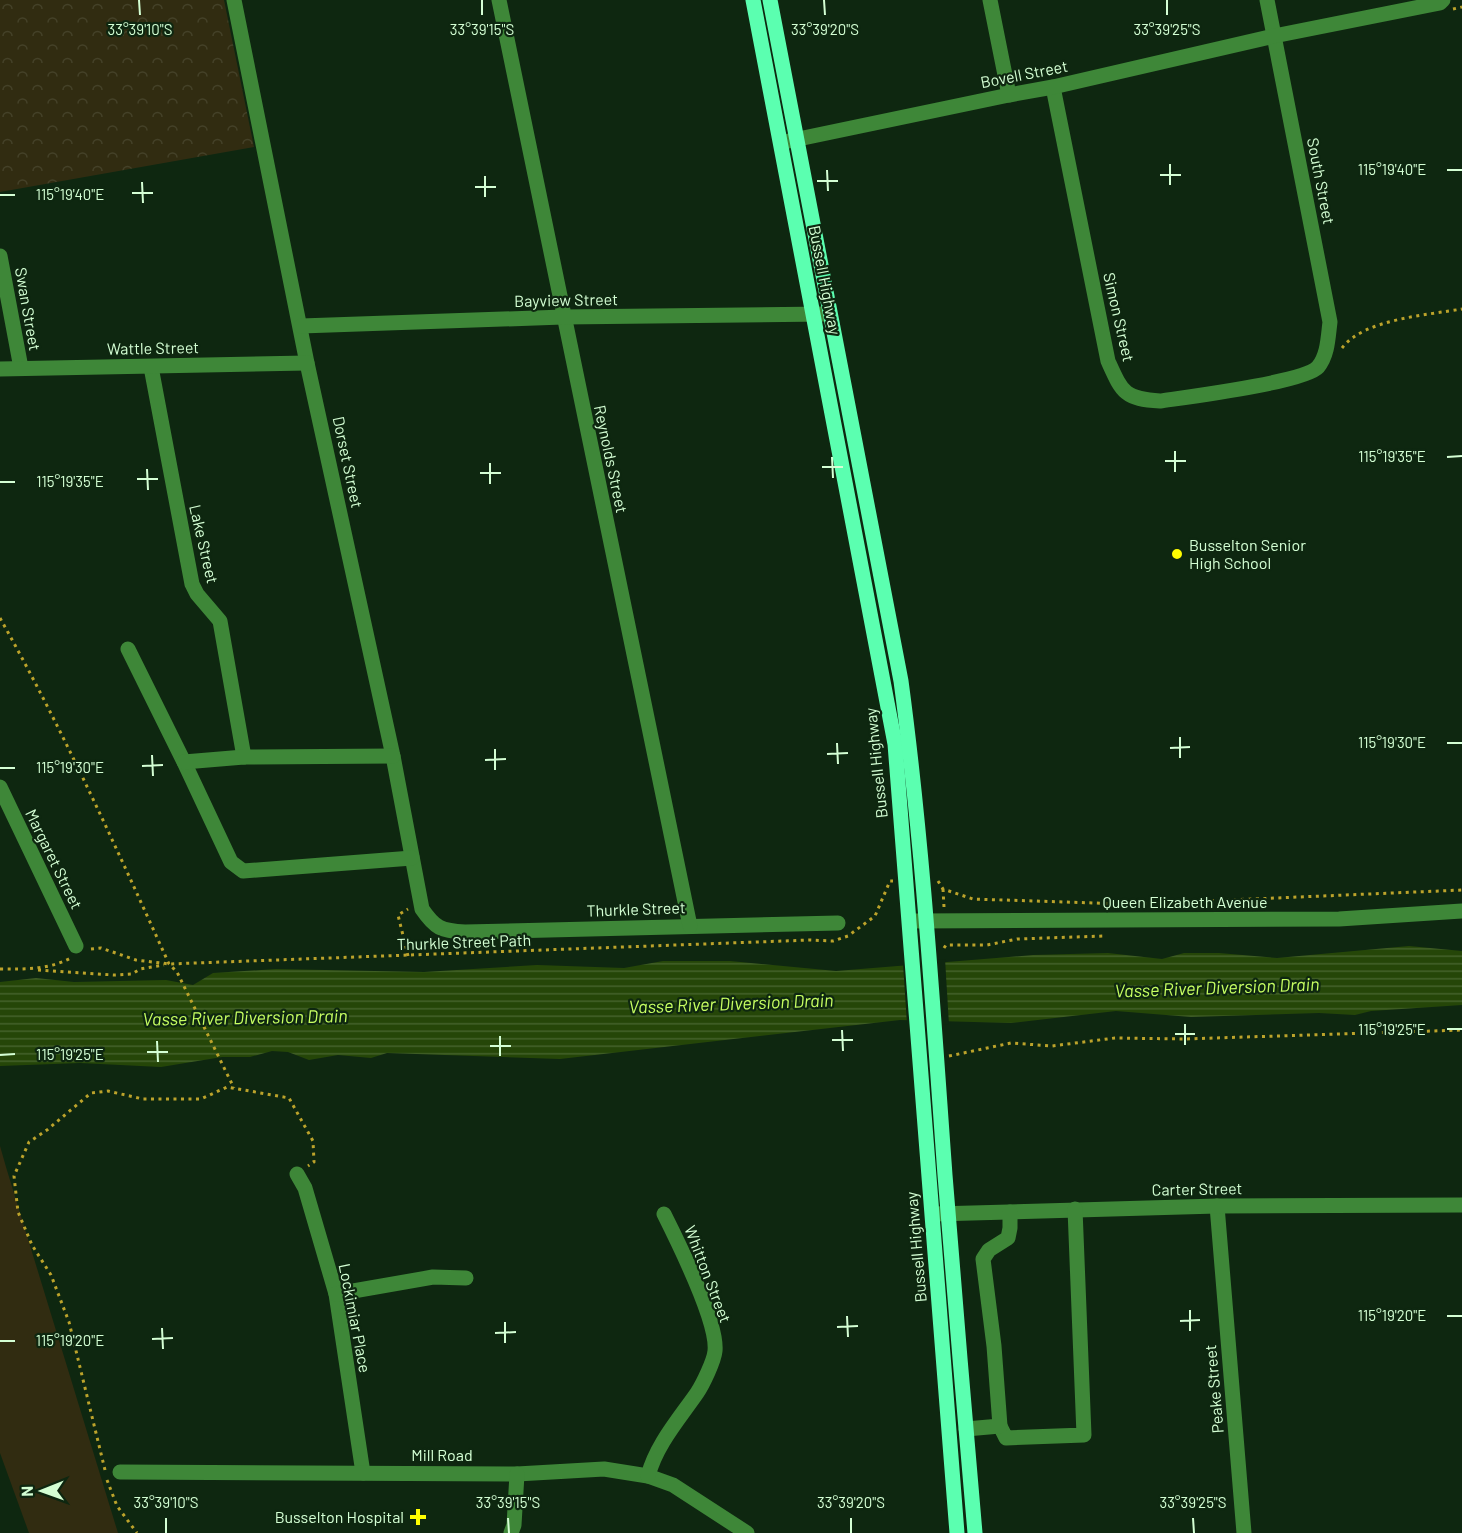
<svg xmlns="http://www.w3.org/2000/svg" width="1462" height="1533" font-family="Barlow,sans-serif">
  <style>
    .grass { fill: #312c11 }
    .park { fill: url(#park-crowns) }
    .water { fill: url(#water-rules) }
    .pier { fill: #0e2710 }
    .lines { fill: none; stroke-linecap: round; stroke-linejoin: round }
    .path { stroke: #bca32b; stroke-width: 3; stroke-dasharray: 3 4.5; stroke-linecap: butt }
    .minor { stroke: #3e8738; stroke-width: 15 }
    .major { stroke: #5bffb0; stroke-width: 15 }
    .ticks { fill: none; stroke: #d4ffd4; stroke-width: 2 }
    .poi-dot { fill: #fffd00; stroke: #0e2710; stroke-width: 2 }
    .labels { text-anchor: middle; stroke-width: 4.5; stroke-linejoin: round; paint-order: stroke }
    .street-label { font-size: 16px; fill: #d4ffd4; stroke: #0e2710 }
    .poi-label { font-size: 16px; fill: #d4ffd4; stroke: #0e2710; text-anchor: start }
    .water-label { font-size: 18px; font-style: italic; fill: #c7ff62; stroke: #0e2710 }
    .ticks-label { font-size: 15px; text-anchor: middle; fill: #d4ffd4; stroke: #0e2710; stroke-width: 4.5; stroke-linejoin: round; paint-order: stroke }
  </style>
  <defs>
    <pattern id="park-crowns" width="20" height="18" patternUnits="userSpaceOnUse" patternTransform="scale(1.5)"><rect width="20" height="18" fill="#312c11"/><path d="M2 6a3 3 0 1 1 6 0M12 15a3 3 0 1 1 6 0" fill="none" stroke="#444128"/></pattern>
    <pattern id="water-rules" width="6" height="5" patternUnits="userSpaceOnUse" patternTransform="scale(1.5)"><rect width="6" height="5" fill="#254608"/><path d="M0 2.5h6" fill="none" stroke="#44622b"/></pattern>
  </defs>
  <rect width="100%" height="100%" fill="#0e2710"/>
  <path class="grass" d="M0,1146l6,21 112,366h-89l-29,-80z"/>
  <path class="park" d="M0,0h224l30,147 -254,45z"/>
  <path class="water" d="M1409,946l53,5v54l-91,6 -16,4 -36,-2 -128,4 -75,-6 -105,12 -111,-3 -340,39 -173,-6 -16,5 -33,-3 -29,5 -21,-8 -16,-1 -22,6h-28l-61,10 -81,-4 -80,3v-84l36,-4 38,4 92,-2 27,5 20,-12 63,-4 148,3 113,-7 87,3 39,-7h67l106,10 197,-16 75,-2 54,6 22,-6h35l58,5z"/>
  <path class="pier" d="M945,959l4,66 -42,-1 -4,-61z"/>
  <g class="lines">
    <g class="path">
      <path d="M1453,9l9,-2"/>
      <path d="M1342,348c22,-29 85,-33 120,-39"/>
      <path d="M0,618c63,112 116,229 169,346l8,8 57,116"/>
      <path d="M938,881l5,8 30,10 151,5"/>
      <path d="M943,889l1,18"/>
      <path d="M1136,904l326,-14"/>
      <path d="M944,948l2,-3h41l30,-6 86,-3"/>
      <path d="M91,949l10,-1 35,12 33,4 641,-24 23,1 15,-5 27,-20 15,-35h3"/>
      <path d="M408,956l-10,-41 10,-6"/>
      <path d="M0,969c26,0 47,1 71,-11"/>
      <path d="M38,970l76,5 18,-1 8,-5 24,-4"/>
      <path d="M949,1056l62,-13 41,3 63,-8 69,1 278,-9"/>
      <path d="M105,1470l-36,-148 -18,-47 -19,-30 -14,-33 -4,-36 15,-34 18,-12 44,-37 17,-2 35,8h58l26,-12 62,11 24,43 1,21 -6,4"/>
      <path d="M107,1480l10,26 20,27"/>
    </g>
    <g class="minor">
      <path d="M234,0l73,363 86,393 29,153c13,19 19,22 43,23l373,-9"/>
      <path d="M499,0l191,926"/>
      <path d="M990,0l19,95"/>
      <path d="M1053,87l55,274c14,31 16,38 52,40 27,-4 145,-19 158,-34 10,-12 10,-30 12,-45l-63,-322"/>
      <path d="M784,142l225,-47 44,-8 221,-51 166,-33 3,-3"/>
      <path d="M0,256l21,112"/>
      <path d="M301,326l262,-9 263,-3"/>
      <path d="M151,367l41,217 5,10 23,27 24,136"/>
      <path d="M0,369l307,-6"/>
      <path d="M128,649l56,113 47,100 12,9 169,-13"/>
      <path d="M184,762l60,-5 149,-1"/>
      <path d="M0,787l76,159"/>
      <path d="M913,921l426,-2 123,-8"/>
      <path d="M297,1174l8,14 31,106 27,179"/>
      <path d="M1217,1206l27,327"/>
      <path d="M935,1214l282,-8 245,-1"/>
      <path d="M336,1294l97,-17 33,1"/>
      <path d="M1000,1426l6,12 78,-3 -9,-226"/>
      <path d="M966,1429l34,-3 -6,-80 -11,-87 6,-9 19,-12 2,-10v-16"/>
      <path d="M120,1472l397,2 87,-5 44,7 25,9 74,48"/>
      <path d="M648,1476c8,-31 31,-57 49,-83 6,-9 17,-32 18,-42 3,-29 -37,-109 -51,-137"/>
      <path d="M511,1533l3,-8 3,-51"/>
    </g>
    <g class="major">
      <path d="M753,0l142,744 62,789"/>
      <path d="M770,0l131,681c22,164 32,329 44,494 9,119 20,239 30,358"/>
    </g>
  </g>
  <path class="ticks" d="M139,0l1,15M482,0v15M824,0l1,15M1167,0v15M1170,164v21M827,170l1,21M1447,170h15M1160,175h21M485,176v21M817,181h21M142,182l1,21M475,187h21M132,193h21M0,195h15M1175,451v21M832,457l1,21M1447,457l15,-1M1165,461h21M490,463v21M822,467h21M147,469l1,21M480,473h21M137,479h21M0,482h15M1180,737v21M837,743l1,21M1447,743h15M1170,748l20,-1M495,749v21M827,754l21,-1M152,755l1,21M485,760l21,-1M142,766l21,-1M0,768h15M1185,1024v21M1447,1029h15M842,1030l1,21M1175,1034h20M500,1036v20M832,1040h21M157,1041l1,21M490,1046h21M147,1052h21M0,1055l15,-1M1190,1310v21M847,1316l1,21M1447,1316h15M1180,1321l20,-1M505,1322v21M837,1327l21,-1M162,1328l1,21M495,1333l21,-1M152,1339l21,-1M0,1341h15M166,1518v15M508,1518l1,15M851,1518v15M1193,1518l1,15"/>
  <g class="poi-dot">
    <circle cx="1177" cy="554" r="6"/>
    <path d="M415 1508h6v6h6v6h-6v6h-6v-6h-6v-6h6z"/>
  </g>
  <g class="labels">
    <g class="street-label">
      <text transform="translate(1024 74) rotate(-11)" y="6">Bovell Street</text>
      <text transform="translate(1321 181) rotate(79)" y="6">South Street</text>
      <text transform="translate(825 280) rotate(79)" y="6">Bussell Highway</text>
      <text transform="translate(566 300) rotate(-1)" y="6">Bayview Street</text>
      <text transform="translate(28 309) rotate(80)" y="6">Swan Street</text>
      <text transform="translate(1119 317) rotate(77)" y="6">Simon Street</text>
      <text transform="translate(153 348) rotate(-1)" y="6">Wattle Street</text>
      <text transform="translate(611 459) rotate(78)" y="6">Reynolds Street</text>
      <text transform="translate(348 462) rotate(78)" y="6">Dorset Street</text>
      <text transform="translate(204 544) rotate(77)" y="6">Lake Street</text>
      <text transform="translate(876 763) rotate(-96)" y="6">Bussell Highway</text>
      <text transform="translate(54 859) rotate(64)" y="6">Margaret Street</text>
      <text x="1185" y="908">Queen Elizabeth Avenue</text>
      <text transform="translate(636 909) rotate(-2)" y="6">Thurkle Street</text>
      <text transform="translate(464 942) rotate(-2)" y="6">Thurkle Street Path</text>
      <text transform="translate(1197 1189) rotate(-1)" y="6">Carter Street</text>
      <text transform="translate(916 1247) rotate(-95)" y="6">Bussell Highway</text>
      <text transform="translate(708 1274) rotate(69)" y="6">Whitton Street</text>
      <text transform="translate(355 1318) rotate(79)" y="6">Lockimiar Place</text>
      <text transform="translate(1214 1389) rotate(-95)" y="6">Peake Street</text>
      <text x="442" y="1461">Mill Road</text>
    </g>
    <g class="poi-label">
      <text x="1189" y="551">Busselton Senior<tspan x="1189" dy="18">High School</tspan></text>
      <text x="404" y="1523" text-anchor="end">Busselton Hospital</text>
    </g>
    <g class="water-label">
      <text transform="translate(1217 988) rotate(-2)" y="6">Vasse River Diversion Drain</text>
      <text transform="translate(731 1004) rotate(-2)" y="6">Vasse River Diversion Drain</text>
      <text transform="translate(245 1018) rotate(-1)" y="6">Vasse River Diversion Drain</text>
    </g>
  </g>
  <g class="ticks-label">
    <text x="140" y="35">33°39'10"S</text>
    <text x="482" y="35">33°39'15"S</text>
    <text x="825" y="35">33°39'20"S</text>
    <text x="1167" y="35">33°39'25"S</text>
    <text x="1392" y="175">115°19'40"E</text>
    <text x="70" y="200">115°19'40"E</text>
    <text x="1392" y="462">115°19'35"E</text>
    <text x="70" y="487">115°19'35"E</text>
    <text x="1392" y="748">115°19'30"E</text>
    <text x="70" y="773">115°19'30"E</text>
    <text x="1392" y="1035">115°19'25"E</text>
    <text x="70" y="1060">115°19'25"E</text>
    <text x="1392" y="1321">115°19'20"E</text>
    <text x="70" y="1346">115°19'20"E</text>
    <text x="166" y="1508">33°39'10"S</text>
    <text x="508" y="1508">33°39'15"S</text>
    <text x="851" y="1508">33°39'20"S</text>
    <text x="1193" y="1508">33°39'25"S</text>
  </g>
  <g transform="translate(42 1491) rotate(269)" stroke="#0e2710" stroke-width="4.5" paint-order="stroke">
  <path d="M0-4.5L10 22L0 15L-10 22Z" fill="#d4ffd4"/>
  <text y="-9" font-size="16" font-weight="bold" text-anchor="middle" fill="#d4ffd4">N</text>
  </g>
</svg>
